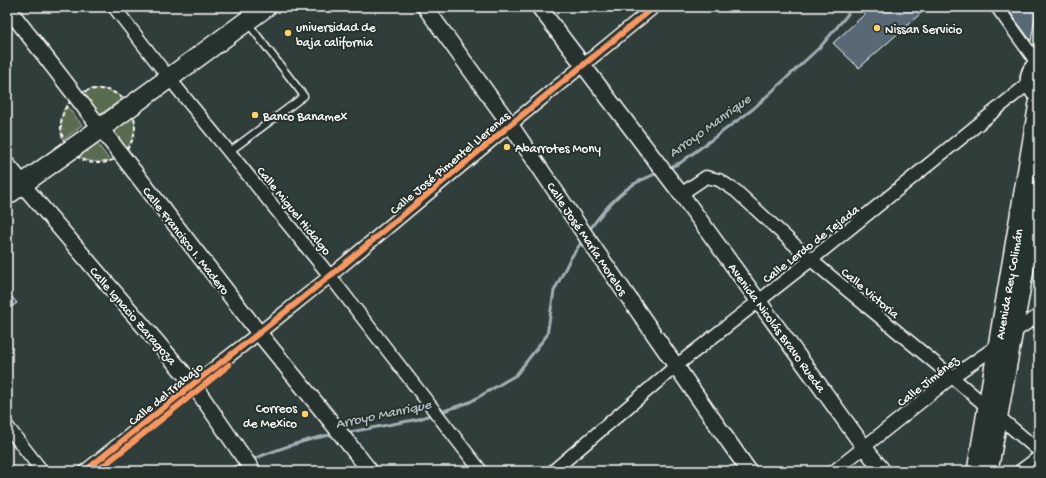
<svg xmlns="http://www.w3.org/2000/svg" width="1046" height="478" font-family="'Gochi Hand',sans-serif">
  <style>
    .green { fill: #5a6c4f; stroke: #acb6a7 }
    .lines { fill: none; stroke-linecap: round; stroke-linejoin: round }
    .stream { stroke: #a0afb4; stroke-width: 3 }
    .building { fill: #586874; stroke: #fff }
    .service-casing { stroke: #fff; stroke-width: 9 }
    .minor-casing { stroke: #fff; stroke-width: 15 }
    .tertiary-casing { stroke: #fff; stroke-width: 18 }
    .secondary-casing { stroke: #fff; stroke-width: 20 }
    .primary-casing { stroke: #fff; stroke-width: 22 }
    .path { stroke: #fff; stroke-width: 2; stroke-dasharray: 4 3; stroke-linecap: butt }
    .service { stroke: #26332d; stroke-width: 6 }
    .minor { stroke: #26332d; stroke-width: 12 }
    .tertiary { stroke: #26332d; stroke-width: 15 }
    .secondary { stroke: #26332d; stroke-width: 17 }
    .primary { stroke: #26332d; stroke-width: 19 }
    .cycleway-casing { stroke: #26332d; stroke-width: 8 }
    .cycleway { stroke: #f99763; stroke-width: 6 }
    .poi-dot { fill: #ffd166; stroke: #26332d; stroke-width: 1.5 }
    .labels { text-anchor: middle; stroke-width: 4; stroke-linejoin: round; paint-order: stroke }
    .poi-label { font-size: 13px; fill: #fff; stroke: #26332d; text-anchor: start }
    .street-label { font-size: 13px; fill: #fff; stroke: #26332d }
    .water-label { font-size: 14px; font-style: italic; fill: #b0bcc0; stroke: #26332d }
  </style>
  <rect width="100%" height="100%" fill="#303e3b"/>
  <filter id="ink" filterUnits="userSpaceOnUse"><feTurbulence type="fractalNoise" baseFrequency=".025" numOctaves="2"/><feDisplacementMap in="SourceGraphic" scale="8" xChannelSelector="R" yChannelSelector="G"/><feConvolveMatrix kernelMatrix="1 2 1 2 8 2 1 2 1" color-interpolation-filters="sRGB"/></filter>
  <g filter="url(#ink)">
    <g class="green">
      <path d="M90,89c15,-1 21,1 33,9l-25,18 -18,-23z"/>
      <path d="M66,105l16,20 -19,15c-4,-12 -3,-24 3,-35z"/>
      <path d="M133,115c4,13 1,25 -8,36l-15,-20z"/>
      <path d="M95,140l15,21c-16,2 -22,1 -36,-7z"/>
    </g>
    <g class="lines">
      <g class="stream">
        <path d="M668,168l12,-5 73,-54 68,-63 27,-32"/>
        <path d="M588,232c11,-16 27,-35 43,-46 8,-6 19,-9 28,-14"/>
        <path d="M438,413l32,-11 46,-27 31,-40 7,-44 16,-32 13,-19"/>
        <path d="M345,433l74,-14 14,-5"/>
        <path d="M251,460c27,-11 55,-21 84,-26"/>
        <path d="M225,471l17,-7"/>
      </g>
    </g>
    <g class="building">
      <path d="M859,7h69l-69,61 -26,-25 32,-29z"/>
      <path d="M1006,7h31l-6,34z"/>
      <path d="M7,291l10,12 -10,7z"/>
    </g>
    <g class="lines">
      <defs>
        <path id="service" d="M229,152l75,-56 -57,-74"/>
        <g id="minor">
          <path d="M114,7l55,71 161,198 151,195"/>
          <path d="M997,7l41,57"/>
          <path d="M681,194l25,-17 13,3 17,11 75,69 141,117 87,74"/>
          <path d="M7,426l35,45"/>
          <path d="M85,471l108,-87 66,-51 71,-57 180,-151 144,-118"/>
          <path d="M553,471l123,-105 135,-106 218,-177"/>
          <path d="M834,471l118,-94 45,-31 17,-14 25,-17"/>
          <path d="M1020,471l19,-14"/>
        </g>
        <g id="tertiary">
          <path d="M7,7l252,326 70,86 41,52"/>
          <path d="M425,7l89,123 78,115 157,226"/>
          <path d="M539,7l142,187 183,253 19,24"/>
          <path d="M22,184l171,200 60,87"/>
        </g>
        <g id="secondary">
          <path d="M1039,63c-13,9 -13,23 0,33"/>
          <path d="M7,166l15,18"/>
          <path d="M976,471l63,-374"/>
          <path d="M989,471l50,-281"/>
        </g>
        <path id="primary" d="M7,195l94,-67 165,-121"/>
      </defs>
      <use href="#service" class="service-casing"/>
      <use href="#minor" class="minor-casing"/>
      <use href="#tertiary" class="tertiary-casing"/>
      <use href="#secondary" class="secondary-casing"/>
      <use href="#primary" class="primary-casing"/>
      <circle class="path" cx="98" cy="126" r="37"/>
      <use href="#service" class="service"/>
      <use href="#minor" class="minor"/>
      <use href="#tertiary" class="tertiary"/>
      <use href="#secondary" class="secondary"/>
      <use href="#primary" class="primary"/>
      <defs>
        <g id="cycleway">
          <path d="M85,471l108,-87 66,-51 71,-57 180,-151 144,-118"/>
          <path d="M97,471l132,-106"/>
        </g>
      </defs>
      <use href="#cycleway" class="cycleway-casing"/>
      <use href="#cycleway" class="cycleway"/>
    </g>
  </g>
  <g class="poi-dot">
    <circle cx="877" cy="28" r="4"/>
    <circle cx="288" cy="33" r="4"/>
    <circle cx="255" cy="115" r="4"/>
    <circle cx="507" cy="147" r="4"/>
    <circle cx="305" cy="414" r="4"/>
  </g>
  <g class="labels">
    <g class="poi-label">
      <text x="296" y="31">universidad de<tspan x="296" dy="15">baja california</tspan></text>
      <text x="885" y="33">Nissan Servicio</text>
      <text x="263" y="120">Banco Banamex</text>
      <text x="515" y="152">Abarrotes Mony</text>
      <text x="297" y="412" text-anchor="end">Correos<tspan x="297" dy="15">de Mexico</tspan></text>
    </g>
    <g class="street-label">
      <text transform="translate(449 162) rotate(-40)" y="5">Calle José Pimentel Llerenas</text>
      <text transform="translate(295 210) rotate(51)" y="5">Calle Miguel Hidalgo</text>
      <text transform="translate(588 238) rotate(56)" y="5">Calle José María Morelos</text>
      <text transform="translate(187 240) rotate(52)" y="5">Calle Francisco I. Madero</text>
      <text transform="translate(810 243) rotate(-38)" y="5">Calle Lerdo de Tejada</text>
      <text transform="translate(1008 284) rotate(-80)" y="5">Avenida Rey Colimán</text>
      <text transform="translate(871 292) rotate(40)" y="5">Calle Victoria</text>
      <text transform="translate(134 315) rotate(49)" y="5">Calle Ignacio Zaragoza</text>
      <text transform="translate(778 327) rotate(54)" y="5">Avenida Nicolás Bravo Rueda</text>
      <text transform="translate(927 380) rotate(-38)" y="5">Calle Jiménez</text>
      <text transform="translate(165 393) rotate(-39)" y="5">Calle del Trabajo</text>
    </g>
    <g class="water-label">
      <text transform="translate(709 125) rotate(-36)" y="5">Arroyo Manrique</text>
      <text transform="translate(383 413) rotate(-12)" y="5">Arroyo Manrique</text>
    </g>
  </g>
  <rect width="1046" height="478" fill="none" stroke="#26332d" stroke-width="24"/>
  <rect x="12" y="12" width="1022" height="454" fill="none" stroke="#fff" stroke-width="1.5" filter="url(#ink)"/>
</svg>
